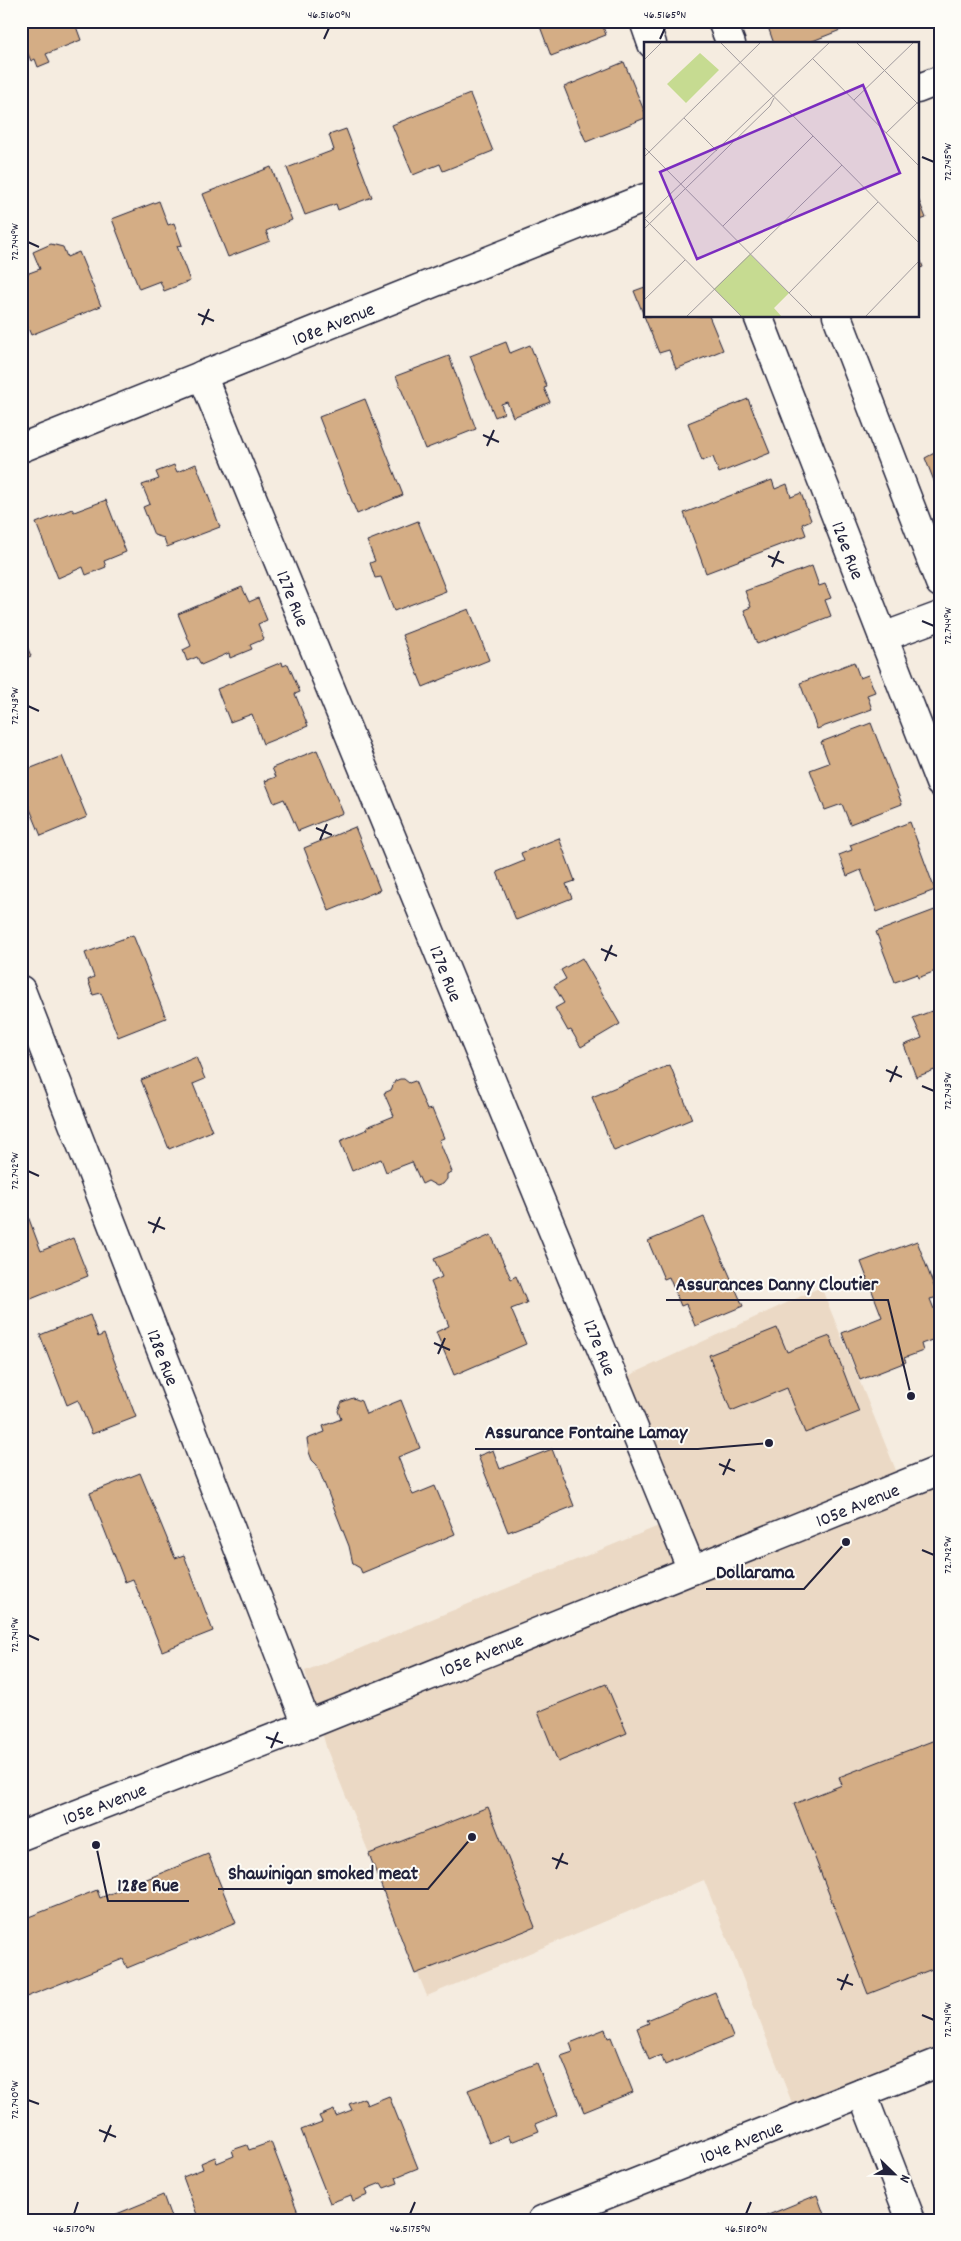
<svg xmlns="http://www.w3.org/2000/svg" width="961" height="2241" font-family="Dekko,sans-serif">
  <style>
    .built { fill: #ebd9c5 }
    .building { fill: #d4ad85; stroke: #22223b }
    .lines { fill: none; stroke-linecap: round; stroke-linejoin: round }
    .minor-casing { stroke: #22223b; stroke-width: 31 }
    .tertiary-casing { stroke: #22223b; stroke-width: 31 }
    .minor { stroke: #fdfcf7; stroke-width: 28 }
    .tertiary { stroke: #fdfcf7; stroke-width: 28 }
    .ticks { fill: none; stroke: #22223b; stroke-width: 2 }
    .labels { text-anchor: middle; stroke-width: 4; stroke-linejoin: round; paint-order: stroke }
    .street-label { font-size: 19px; fill: #22223b; stroke: #fdfcf7 }
    .inset-road { fill: none; stroke: #a19b9e; stroke-width: 1 }
    .view { fill: #7b2cbf; fill-opacity: 0.15; stroke: #7b2cbf; stroke-width: 2.5 }
    .inset-edge { fill: none; stroke: #22223b; stroke-width: 2.5 }
    .leader { fill: none; stroke: #22223b; stroke-width: 2 }
    .callout-dot { fill: #22223b; stroke: #fdfcf7; stroke-width: 2 }
    .callout-label { font-size: 20px; text-anchor: middle; font-weight: bold; fill: #22223b; stroke: #fdfcf7; stroke-width: 4; stroke-linejoin: round; paint-order: stroke }
    .neatline { fill: none; stroke: #22223b; stroke-width: 2 }
    .ticks-label { font-size: 12px; text-anchor: middle; fill: #22223b }
  </style>
  <rect width="100%" height="100%" fill="#f5ece0"/>
  <filter id="ink" filterUnits="userSpaceOnUse"><feTurbulence type="fractalNoise" baseFrequency=".02" numOctaves="2"/><feDisplacementMap in="SourceGraphic" scale="10" xChannelSelector="R" yChannelSelector="G"/><feConvolveMatrix kernelMatrix="1 2 1 2 8 2 1 2 1" color-interpolation-filters="sRGB"/></filter>
  <g filter="url(#ink)">
    <path class="built" d="M821,1287l81,198 38,-15v592l-142,56 -94,-238 -277,116 -100,-246 -22,-79 366,-150 -56,-139z"/>
    <g class="building">
      <path d="M21,21h53l7,19 -35,14 4,8 -12,5 -3,-8 -4,2 -10,-24z"/>
      <path d="M538,21h63l5,14 -55,21z"/>
      <path d="M766,21h74l3,8 -38,15h-31z"/>
      <path d="M624,62l21,51v5l-59,24 -22,-55z"/>
      <path d="M470,94l23,57 -50,20 -3,-7 -27,11 -21,-50z"/>
      <path d="M346,129l26,68 -34,13 -2,-6 -31,11 -18,-47 47,-18 -5,-15z"/>
      <path d="M271,167l21,53 -26,11 4,10 -42,16 -25,-63z"/>
      <path d="M917,196l9,22 -9,3z"/>
      <path d="M159,201l9,24 6,-2 8,22 -5,1 13,35 -26,10 -4,-10 -21,8 -27,-70z"/>
      <path d="M51,244l12,3 4,10 12,-5 22,54 -70,29 -10,-24v-35l19,-7 -7,-17z"/>
      <path d="M917,251l6,16 -6,2z"/>
      <path d="M645,287v29h64l14,34 -47,19 -7,-19 -10,3 -25,-62z"/>
      <path d="M506,342l4,11 20,-8 17,42 -3,1 6,14 -37,15 -6,-15 -6,2 3,9 -9,4 -25,-61z"/>
      <path d="M449,356l27,73 -51,20 -29,-73z"/>
      <path d="M365,399l38,96 -46,19 -38,-97z"/>
      <path d="M748,399l22,54 -51,20 -6,-16 -11,4 -14,-38z"/>
      <path d="M940,450v46l-15,-38z"/>
      <path d="M196,464l24,63 -53,20 -3,-9 -10,-3 -11,-28 7,-3 -8,-19 17,-6 -3,-7 18,-7 3,7z"/>
      <path d="M772,480l3,9 12,-5 4,13 10,-4 10,27 -9,4 4,11 -100,38 -22,-60z"/>
      <path d="M106,500l20,52 -22,9 2,6 -20,8 -3,-8 -25,11 -22,-55 36,-14 2,3z"/>
      <path d="M418,521l28,70 -52,20 -13,-34 -6,1 -5,-15 5,-2 -8,-20z"/>
      <path d="M812,566l7,20 6,-2 6,14 -6,2 6,16 -74,28 -13,-34 7,-3 -6,-16z"/>
      <path d="M242,587l7,15 9,-4 9,22 -9,4 6,15 -14,6 2,4 -22,9 -1,-5 -28,12 -4,-8 -10,4 -4,-11 8,-4 -13,-32z"/>
      <path d="M469,609l20,51 -66,27 -21,-52z"/>
      <path d="M21,632l10,24 -10,4z"/>
      <path d="M282,662l1,4 5,-2 12,28 -5,2 13,32 -45,18 -11,-30 -22,8 -13,-33z"/>
      <path d="M854,662l6,16 8,-3 7,17 -8,3 5,14 -55,20 -17,-46z"/>
      <path d="M871,723l31,81 -52,20 -8,-20 -17,6 -15,-40 19,-7 -8,-21z"/>
      <path d="M317,750l26,63 -45,18 -14,-32 -10,4 -9,-22 11,-4 -4,-9z"/>
      <path d="M62,756l25,61 -46,19 -20,-49v-15z"/>
      <path d="M910,822l25,68 -58,22 -16,-42 -14,6 -8,-21 13,-5 -2,-5z"/>
      <path d="M355,827l25,63 -51,21 -25,-63z"/>
      <path d="M559,838l16,43 -9,3 6,14 -56,22 -19,-48 27,-11 -3,-8z"/>
      <path d="M940,908v66l-2,-4 -20,8 -1,-4 -22,8 -19,-50z"/>
      <path d="M133,935l33,83 -48,19 -17,-44 -8,2 -5,-15 6,-3 -9,-24z"/>
      <path d="M582,958l38,66 -39,23 -10,-17 -3,1 -13,-23 9,-5 -10,-17 12,-7 -5,-9z"/>
      <path d="M940,1008v60l-24,9 -12,-32 18,-7 -9,-20z"/>
      <path d="M196,1057l9,22 -12,5 19,47 -43,18 -28,-69z"/>
      <path d="M670,1065l22,54 -78,32 -22,-54z"/>
      <path d="M400,1079h4l5,4 6,-2 12,29 5,-1 12,29 -5,2 13,32 -5,2v5l-4,5 -6,2 -9,-5 -6,3 -10,-22 -26,10 -5,-13 -29,12 -12,-30 28,-12 -1,-2 27,-11 -10,-23 7,-3 4,-9z"/>
      <path d="M23,1203l18,48 32,-13 15,38 -67,27z"/>
      <path d="M704,1217l39,89 -48,20 -9,-22 -5,2 -12,-29 -5,2 -16,-38z"/>
      <path d="M491,1235l20,44 5,-3 11,27 -16,6 15,35 -72,31 -18,-43 13,-6 -18,-44 11,-5 -8,-18z"/>
      <path d="M917,1241l21,56 -8,2 10,25v13l-19,7 2,7 -19,7 2,4 -46,18 -18,-47 40,-16 -21,-55z"/>
      <path d="M90,1315l8,22 6,-3 32,83 -44,17 -14,-34 -11,5 -27,-70z"/>
      <path d="M777,1328l10,24 43,-16 29,76 -54,21 -18,-45 -56,23 -22,-56z"/>
      <path d="M353,1398l8,3 5,13 35,-14 19,48 -22,9 15,38 22,-9 20,48 -93,39 -2,-5 -7,-4 -4,-18 -32,-81 -5,-5 -3,-8 -2,-13 18,-7 -2,-6 18,-7 -3,-8 4,-9z"/>
      <path d="M552,1449l22,57 -66,26 -30,-76 15,-6 7,19z"/>
      <path d="M140,1473l35,85 9,-3 29,76 -51,20 -29,-72 -8,3 -35,-89z"/>
      <path d="M606,1684l21,49 -69,29 -20,-50z"/>
      <path d="M940,1738v228l-72,28 -74,-190 48,-19 -3,-8z"/>
      <path d="M488,1807l47,120 -120,47 -46,-120z"/>
      <path d="M208,1854l28,69 -109,45 -4,-9 -102,40v-79l76,-30 3,8z"/>
      <path d="M715,1992l18,45 -68,28 -4,-10 -12,5 -12,-32 12,-5 -2,-3z"/>
      <path d="M605,2029l3,9 3,-1 22,55 -49,20 -23,-56 12,-4 -3,-9z"/>
      <path d="M537,2063l20,52 -21,9 3,7 -28,11 -3,-7 -19,8 -21,-53z"/>
      <path d="M389,2096l29,72 -22,9 2,6 -14,5 -3,-5 -15,6 2,6 -15,6 -2,-6 -21,8 -29,-73 21,-8 -3,-6 15,-6 2,6 16,-6 -3,-6 15,-6 3,7z"/>
      <path d="M271,2142l28,73 -12,5h-88l-16,-43 20,-8 -2,-6 14,-6 2,6 17,-7 -2,-6 15,-5 2,5z"/>
      <path d="M163,2195l9,25h-70z"/>
      <path d="M817,2195l9,25h-70z"/>
    </g>
    <g class="lines">
      <defs>
        <g id="minor">
          <path d="M644,21l8,23"/>
          <path d="M722,21l9,23"/>
          <path d="M917,89l23,-9"/>
          <path d="M758,316l182,467"/>
          <path d="M837,316l103,267"/>
          <path d="M202,375l490,1195"/>
          <path d="M21,448l624,-250"/>
          <path d="M883,637l57,-21"/>
          <path d="M21,990l286,735"/>
          <path d="M862,2093l49,127"/>
          <path d="M542,2220l398,-158"/>
        </g>
        <path id="tertiary" d="M21,1836l286,-111 633,-255"/>
      </defs>
      <use href="#minor" class="minor-casing"/>
      <use href="#tertiary" class="tertiary-casing"/>
      <use href="#minor" class="minor"/>
      <use href="#tertiary" class="tertiary"/>
    </g>
  </g>
  <path class="ticks" d="M324,39l5,-11M660,39l5,-11M922,157l12,5M28,242l11,5M198,314l16,7M202,325l7,-16M483,435l16,7M487,446l7,-16M768,556l16,7M772,567l7,-16M922,621l12,5M28,706l11,5M316,828l16,7M320,840l7,-16M601,949l16,7M605,961l7,-16M886,1070l16,7M890,1082l7,-16M922,1086l12,5M28,1171l11,5M148,1222l17,7M153,1233l7,-16M434,1343l16,7M438,1354l7,-16M719,1464l16,7M723,1475l7,-16M922,1550l12,5M28,1635l11,5M266,1737l17,6M271,1748l7,-16M552,1858l16,6M556,1869l7,-16M837,1979l16,6M841,1990l7,-16M922,2015l12,5M28,2100l11,4M99,2130l17,7M104,2142l7,-17M74,2214l4,-12M410,2214l5,-12M746,2214l5,-12"/>
  <g class="labels">
    <g class="street-label">
      <text transform="translate(333 323) rotate(-22)" y="7">108e Avenue</text>
      <text transform="translate(849 550) rotate(69)" y="7">126e Rue</text>
      <text transform="translate(294 598) rotate(68)" y="7">127e Rue</text>
      <text transform="translate(447 973) rotate(68)" y="7">127e Rue</text>
      <text transform="translate(601 1347) rotate(68)" y="7">127e Rue</text>
      <text transform="translate(164 1357) rotate(69)" y="7">128e Rue</text>
      <text transform="translate(857 1504) rotate(-22)" y="7">105e Avenue</text>
      <text transform="translate(481 1654) rotate(-22)" y="7">105e Avenue</text>
      <text transform="translate(104 1803) rotate(-21)" y="7">105e Avenue</text>
      <text transform="translate(741 2141) rotate(-22)" y="7">104e Avenue</text>
    </g>
  </g>
  <g transform="translate(644 42)">
    <rect width="275" height="275" fill="#f5ece0"/>
    <path d="M56,11l19,17 -33,33 -19,-19zM106,212l39,39 -15,15 8,9h-40l-28,-28z" fill="#c6db91"/>
    <path class="inset-road" d="M76,0l199,201M212,0l63,63M169,17l106,107M0,18l18,-18M210,58l60,-58M40,76l33,33M242,91l32,-31M0,105l169,170M0,115l117,-115M0,176l98,99M0,177l186,-177M79,184l90,-90M0,187l126,-123 4,-8M145,251l89,-91M0,258l41,-40M42,275l156,-152M221,275l54,-56"/>
    <path class="view" d="M219,43l37,88 -203,86 -37,-87z"/>
    <rect width="275" height="275" class="inset-edge"/>
  </g>
  <path class="leader" d="M911 1396L888 1300H666M769 1443L698 1449H475M846 1542L804 1589H706M472 1837L428 1889H218M96 1845L108 1901H189"/>
  <g class="callout-dot">
    <circle cx="911" cy="1396" r="5"/>
    <circle cx="769" cy="1443" r="5"/>
    <circle cx="846" cy="1542" r="5"/>
    <circle cx="472" cy="1837" r="5"/>
    <circle cx="96" cy="1845" r="5"/>
  </g>
  <g class="callout-label">
    <text x="777" y="1290">Assurances Danny Cloutier</text>
    <text x="586" y="1438">Assurance Fontaine Lamay</text>
    <text x="755" y="1578">Dollarama</text>
    <text x="323" y="1879">Shawinigan smoked meat</text>
    <text x="148" y="1891">128e Rue</text>
  </g>
  <rect width="961" height="2241" fill="none" stroke="#fdfcf7" stroke-width="55"/>
  <g transform="translate(894 2174) rotate(113)" stroke="#fdfcf7" stroke-width="4" paint-order="stroke">
  <path d="M0-4L9 19L0 12L-9 19Z" fill="#22223b"/>
  <text y="-8" font-size="14" font-weight="bold" text-anchor="middle" fill="#22223b">N</text>
  </g>
  <rect x="28" y="28" width="906" height="2186" class="neatline"/>
  <g class="ticks-label">
    <text x="329" y="18">46.5160°N</text>
    <text x="665" y="18">46.5165°N</text>
    <text transform="translate(947 162) rotate(-90)" y="4">72.745°W</text>
    <text transform="translate(14 242) rotate(-90)" y="4">72.744°W</text>
    <text transform="translate(947 626) rotate(-90)" y="4">72.744°W</text>
    <text transform="translate(14 706) rotate(-90)" y="4">72.743°W</text>
    <text transform="translate(947 1091) rotate(-90)" y="4">72.743°W</text>
    <text transform="translate(14 1171) rotate(-90)" y="4">72.742°W</text>
    <text transform="translate(947 1555) rotate(-90)" y="4">72.742°W</text>
    <text transform="translate(14 1635) rotate(-90)" y="4">72.741°W</text>
    <text transform="translate(947 2020) rotate(-90)" y="4">72.741°W</text>
    <text transform="translate(14 2100) rotate(-90)" y="4">72.740°W</text>
    <text x="74" y="2232">46.5170°N</text>
    <text x="410" y="2232">46.5175°N</text>
    <text x="746" y="2232">46.5180°N</text>
  </g>
</svg>
